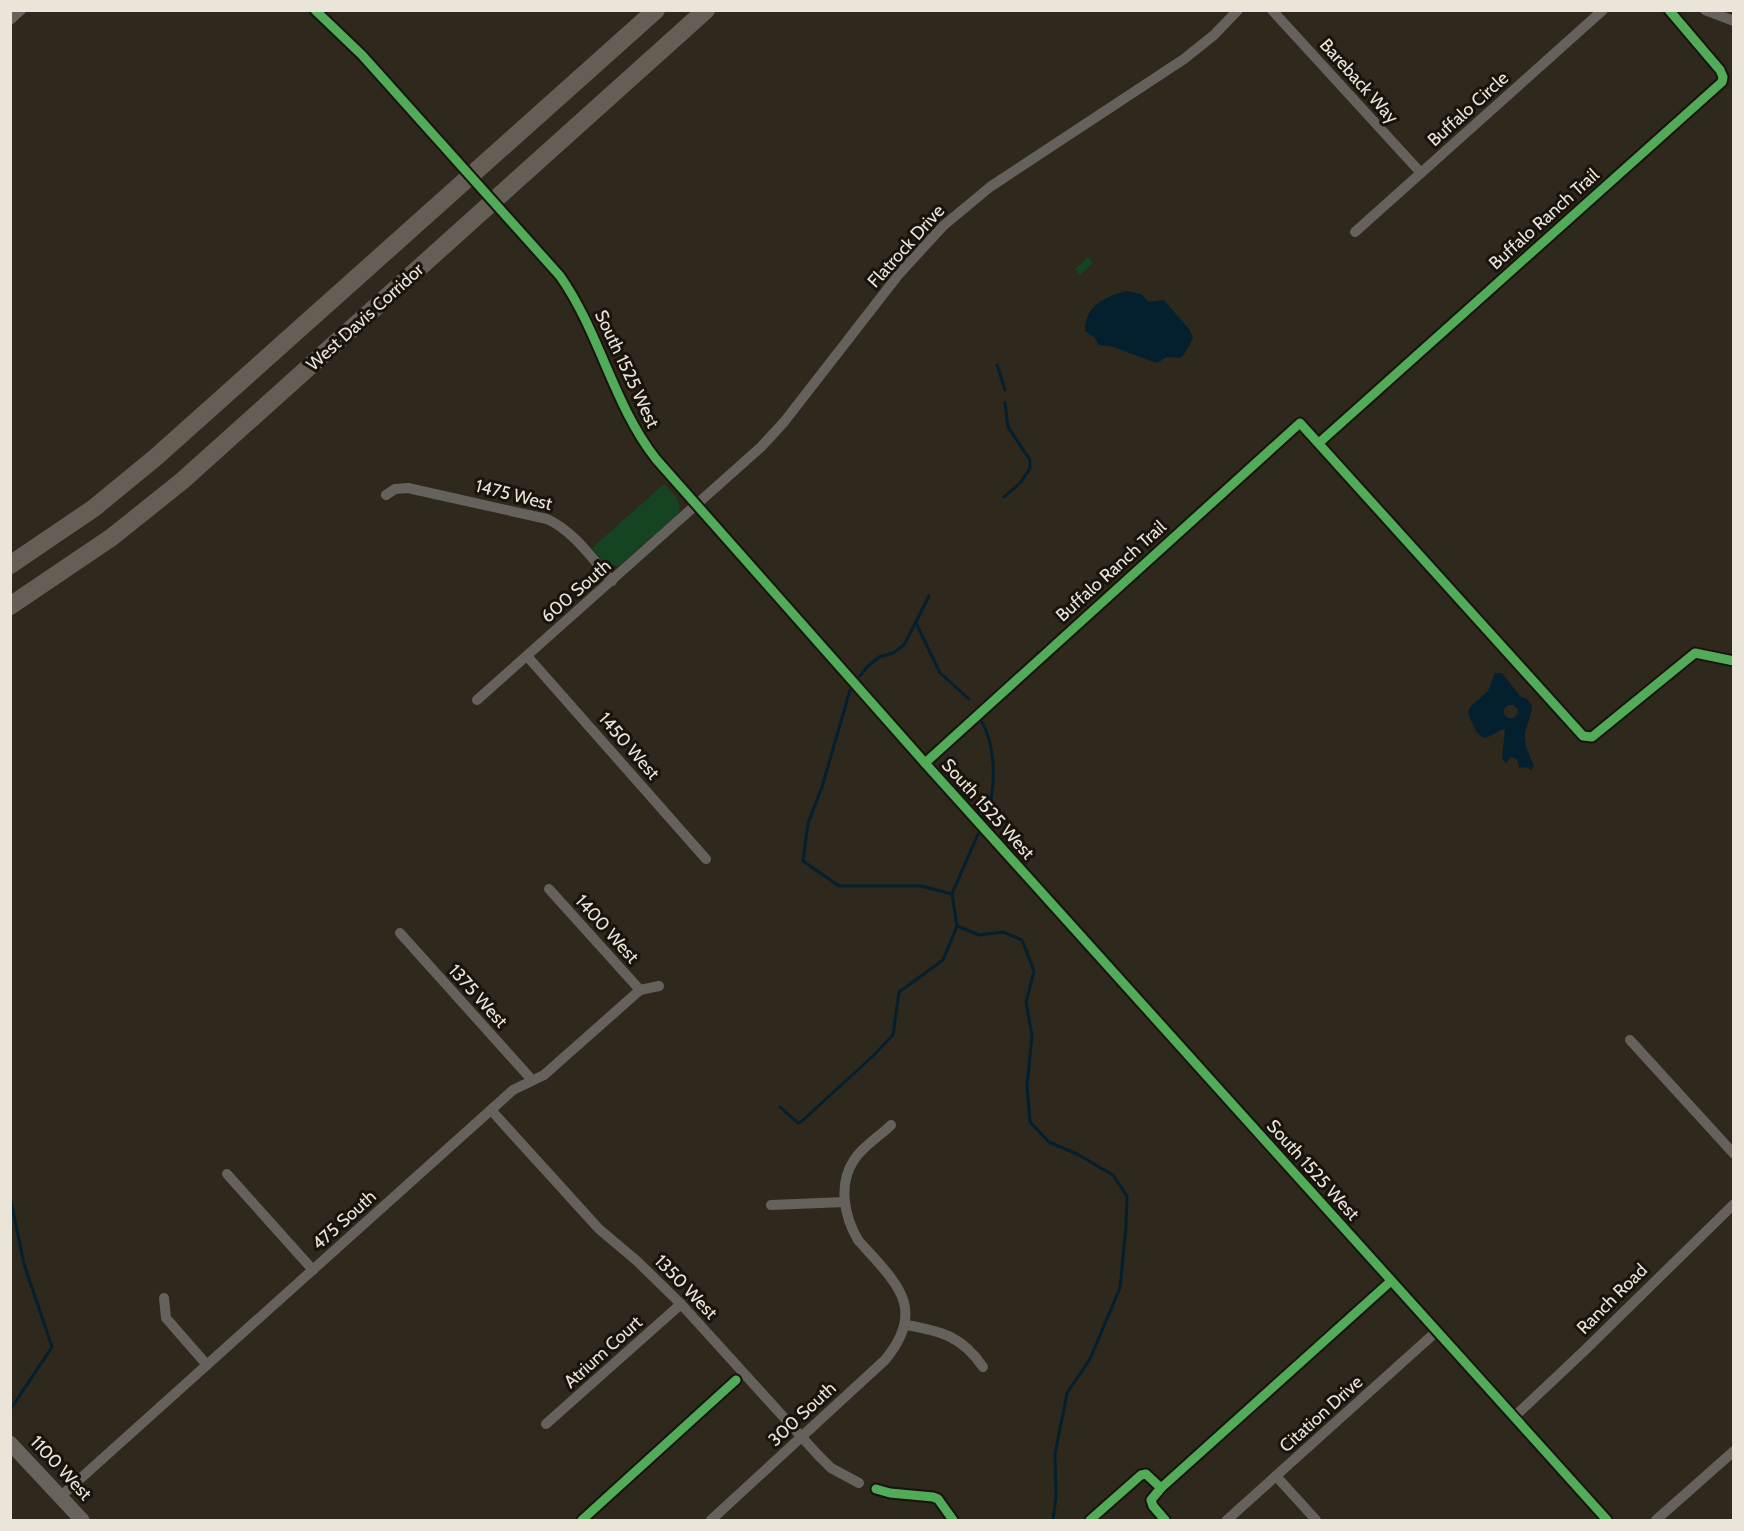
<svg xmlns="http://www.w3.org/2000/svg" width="1744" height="1531" font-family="Cabin,sans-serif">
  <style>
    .green { fill: #164321 }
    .water { fill: #04202f; fill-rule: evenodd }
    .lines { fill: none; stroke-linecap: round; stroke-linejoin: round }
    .stream { stroke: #04202f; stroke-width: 3 }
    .street { stroke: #65615c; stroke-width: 10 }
    .secondary { stroke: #68645d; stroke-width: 15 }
    .highway { stroke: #645e55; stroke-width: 18 }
    .street-bridge { stroke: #65615c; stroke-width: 10 }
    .cycleway-casing { stroke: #18140c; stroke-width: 13 }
    .cycleway { stroke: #51ab58; stroke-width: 9 }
    .labels { text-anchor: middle; stroke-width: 6; stroke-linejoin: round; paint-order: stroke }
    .street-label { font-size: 18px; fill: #ebe5d9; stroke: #18140c }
  </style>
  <rect width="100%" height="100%" fill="#2e281d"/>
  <g class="green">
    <path d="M1088,257l5,6 -13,12 -5,-6z"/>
    <path d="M664,484c8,9 20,17 14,30l-58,51c-14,5 -20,-8 -28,-17z"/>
  </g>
  <g class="water">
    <path d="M1126,291l15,3 8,8 15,-2 25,29 4,9 -8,15 -5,5 -13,-1 -10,6 -47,-17 -11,-1 -5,-8 -9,-6c0,-25 19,-34 41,-40z"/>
    <path d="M1495,673h7l18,23 7,3 5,7c-1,11 -3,13 -6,23 -4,13 3,25 8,37l-3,4 -5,-3 -7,1c0,-7 -2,-10 -8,-11l-5,6 -4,-4 3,-30c-7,1 -11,7 -21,9l-7,-5 -9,-19 2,-7 18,-16zM1508,705h5l4,3 1,5 -4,5h-6l-4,-4v-5z"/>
  </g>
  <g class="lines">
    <g class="stream">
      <path d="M997,365l8,25"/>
      <path d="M1004,497l17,-15 9,-14v-8l-22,-33 -3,-24"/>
      <path d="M916,623l24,50 29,26"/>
      <path d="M860,676l7,-9 12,-10 14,-4 11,-8 25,-49"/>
      <path d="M850,690l-28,97 -14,36 -5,38 36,25h82l31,8"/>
      <path d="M982,722c14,25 15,70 3,96"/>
      <path d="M978,834l-26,60 5,32 22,9 24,-3 19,8 12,31 -8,31 6,34 -5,49 3,37 19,20 28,12 36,21 14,21 -1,30 -6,62 -30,71 -23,34 -12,61 1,42 -3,24"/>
      <path d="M780,1107l18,16 4,-2 72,-66 19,-20 6,-43 44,-32 14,-34"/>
      <path d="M10,1196l14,68 28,83 -42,63"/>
    </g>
    <g class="street">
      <path d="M315,10l47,45 87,97"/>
      <path d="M1272,10l149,163"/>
      <path d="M1705,10l29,11"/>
      <path d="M10,20l11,-10"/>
      <path d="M516,226c23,25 47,50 63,80 27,50 41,108 77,153l269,304 682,757"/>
      <path d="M1355,232l248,-222"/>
      <path d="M386,495l9,-6 13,-1 139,31c27,12 46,41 65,62"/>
      <path d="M527,656l179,203"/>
      <path d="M477,700l284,-253 23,-25 115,-148 44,-48 47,-39 194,-128 30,-24 24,-25"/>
      <path d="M549,889l91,101"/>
      <path d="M400,933l132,147"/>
      <path d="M1630,1040l104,114"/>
      <path d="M491,1110l108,119 38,32 44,43 137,151 13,13 28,15"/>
      <path d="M227,1174l86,96"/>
      <path d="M771,1205l74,-3"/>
      <path d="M164,1298l2,20 41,47"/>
      <path d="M906,1325c35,6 56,11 77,42"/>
      <path d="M1514,1417l70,-66 150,-147"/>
      <path d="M546,1424l135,-120"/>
      <path d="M1276,1476l40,44"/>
      <path d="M61,1496l452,-406 31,-15 96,-85 19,-4"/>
      <path d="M711,1520l174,-160c44,-53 9,-79 -27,-120 -14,-24 -20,-56 -4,-80 9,-14 25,-23 37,-35"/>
      <path d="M1227,1520l210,-189"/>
      <path d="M1656,1520l78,-69"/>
    </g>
    <path class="secondary" d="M10,1443l72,77"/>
    <g class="highway">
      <path d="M10,565l84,-57 62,-51 500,-447"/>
      <path d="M10,606l102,-69 70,-56 524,-471"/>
    </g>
    <path class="street-bridge" d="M449,152l67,74"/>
    <defs>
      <g id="cycleway">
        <path d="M315,10l47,45 198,221c40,57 53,128 96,183l269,304 682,757"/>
        <path d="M1320,442l402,-360 1,-5 -3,-7 -51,-60"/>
        <path d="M925,763l375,-340 283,313 9,1 103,-84 39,8"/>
        <path d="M876,1489l14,4 43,4 5,2 15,21"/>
        <path d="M582,1520l154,-140"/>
        <path d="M1090,1520l51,-45 5,-1 15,14"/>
        <path d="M1165,1520l-12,-14 -2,-6 10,-12 230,-207"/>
      </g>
    </defs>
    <use href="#cycleway" class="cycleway-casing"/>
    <use href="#cycleway" class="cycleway"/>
  </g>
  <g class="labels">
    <g class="street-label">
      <text transform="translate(1359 81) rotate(48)" y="6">Bareback Way</text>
      <text transform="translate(1468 109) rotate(-42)" y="6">Buffalo Circle</text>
      <text transform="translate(1544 219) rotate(-42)" y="6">Buffalo Ranch Trail</text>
      <text transform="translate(906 246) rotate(-48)" y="6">Flatrock Drive</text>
      <text transform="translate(365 317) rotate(-42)" y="6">West Davis Corridor</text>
      <text transform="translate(627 369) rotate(65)" y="6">South 1525 West</text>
      <text transform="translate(514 495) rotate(14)" y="6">1475 West</text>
      <text transform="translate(1111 571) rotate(-42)" y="6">Buffalo Ranch Trail</text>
      <text transform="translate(576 591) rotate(-41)" y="6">600 South</text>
      <text transform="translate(629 746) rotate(49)" y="6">1450 West</text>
      <text transform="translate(988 809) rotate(48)" y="6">South 1525 West</text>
      <text transform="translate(607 929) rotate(48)" y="6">1400 West</text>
      <text transform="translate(478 996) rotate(48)" y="6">1375 West</text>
      <text transform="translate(1313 1170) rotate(48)" y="6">South 1525 West</text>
      <text transform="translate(344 1220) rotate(-42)" y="6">475 South</text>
      <text transform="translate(686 1287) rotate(46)" y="6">1350 West</text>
      <text transform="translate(1612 1299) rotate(-45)" y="6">Ranch Road</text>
      <text transform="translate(603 1352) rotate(-42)" y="6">Atrium Court</text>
      <text transform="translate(802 1414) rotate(-43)" y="6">300 South</text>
      <text transform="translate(1321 1414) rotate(-42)" y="6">Citation Drive</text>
      <text transform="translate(61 1468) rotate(47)" y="6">1100 West</text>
    </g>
  </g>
  <rect width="1744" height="1531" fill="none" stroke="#ebe5d9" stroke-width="24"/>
</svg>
